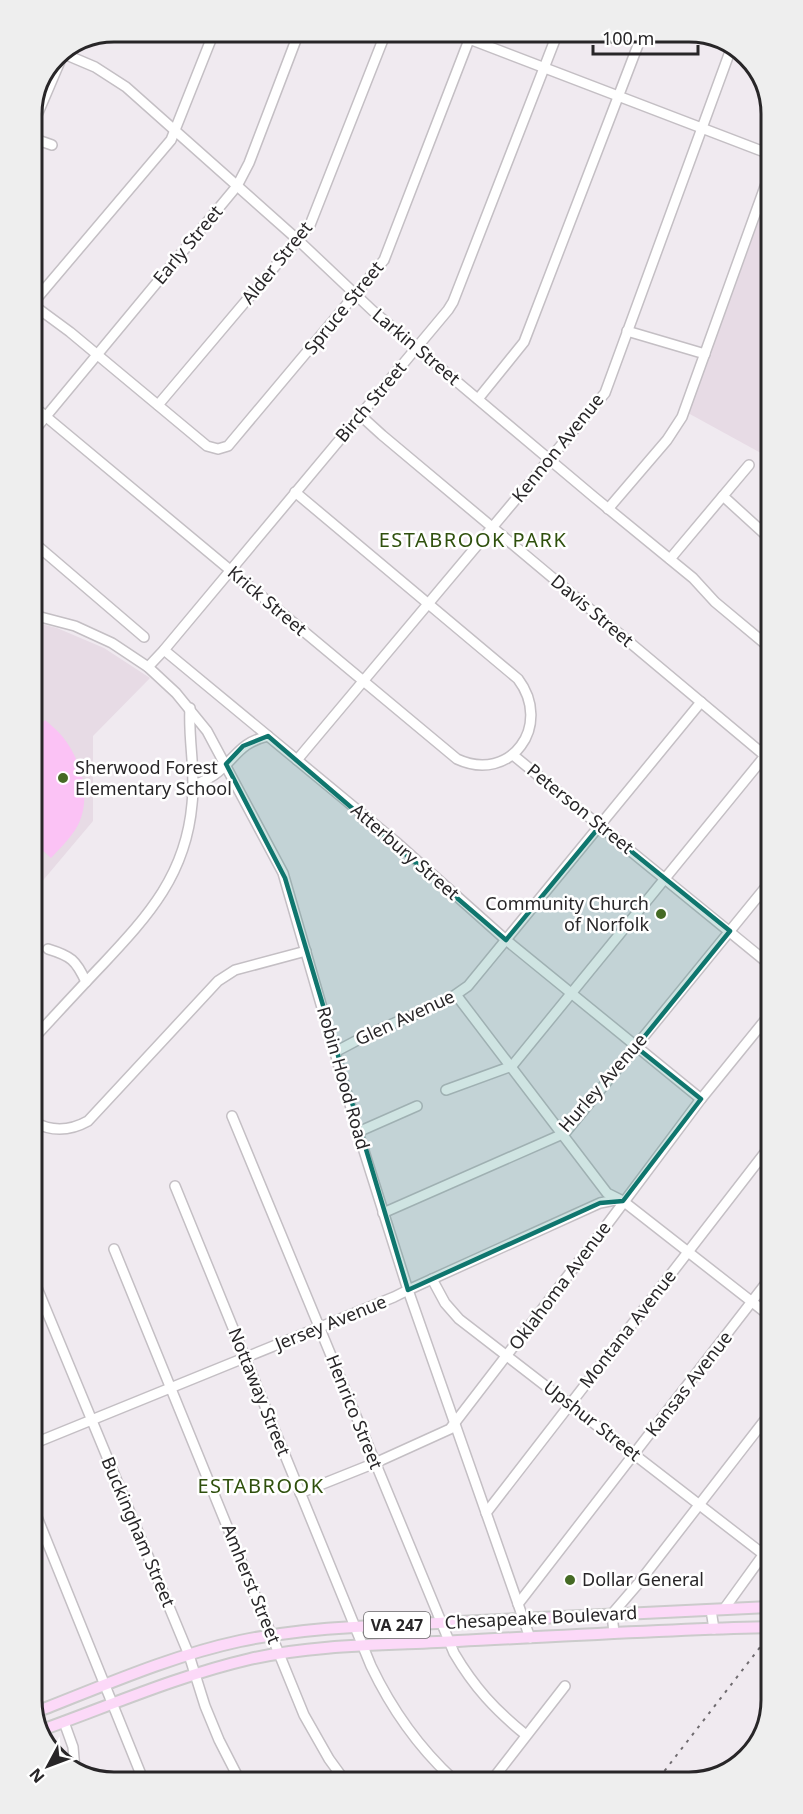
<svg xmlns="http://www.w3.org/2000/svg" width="803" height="1814" font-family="'Noto Sans',sans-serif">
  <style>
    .built { fill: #e7dbe5 }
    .green { fill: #fbc2f5 }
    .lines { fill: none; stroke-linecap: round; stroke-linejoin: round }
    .minor-casing { stroke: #c4bfc4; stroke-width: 12 }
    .major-casing { stroke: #cbcbcb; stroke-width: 14 }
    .minor { stroke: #fff; stroke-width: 9 }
    .major { stroke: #fcd9f8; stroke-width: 10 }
    .rail { stroke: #6f6b6f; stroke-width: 2; stroke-dasharray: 3 6; stroke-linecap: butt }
    .marked { fill: #0f766e; fill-opacity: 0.2; stroke: #0f766e; stroke-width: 4.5; stroke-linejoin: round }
    .poi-dot { fill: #456a24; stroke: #fff; stroke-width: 2 }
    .labels { text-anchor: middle; stroke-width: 5; stroke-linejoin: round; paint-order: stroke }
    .shield { fill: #fff; stroke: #686768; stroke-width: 1.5 }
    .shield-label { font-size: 16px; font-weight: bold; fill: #282628 }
    .street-label { font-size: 18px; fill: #282628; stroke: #fff }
    .poi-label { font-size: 18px; fill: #282628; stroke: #fff; text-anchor: start }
    .neighbourhood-label { font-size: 20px; letter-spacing: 1.5px; fill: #2f500d; stroke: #fff }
    .rim { fill: none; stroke: #282628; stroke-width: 3 }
  </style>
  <rect width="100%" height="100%" fill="#f0eaf0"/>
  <g class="built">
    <path d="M767,199l1,258 -80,-44z"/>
    <path d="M33,622l24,6 47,20 46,30 -57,58v85l-59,70z"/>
  </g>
  <path class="green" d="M45,720c6,5 12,10 17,16 19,23 30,61 16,89 -7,13 -17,22 -27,33l-17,-16 -1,-109z"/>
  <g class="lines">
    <defs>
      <g id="minor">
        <path d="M451,32l316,121"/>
        <path d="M62,53l33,14 31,20 172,153 75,71 221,186 99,81 22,24 54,45"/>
        <path d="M32,127l32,-75"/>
        <path d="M32,138l20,7"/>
        <path d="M32,304l38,28 137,114 11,3 10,-3 156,-186 88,-228"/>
        <path d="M32,304l139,-164 43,-108"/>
        <path d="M627,331l78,23"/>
        <path d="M478,399l46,-57 119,-310"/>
        <path d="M32,405l425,354c54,25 96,-34 61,-80l-223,-187"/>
        <path d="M158,405l152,-180 76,-193"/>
        <path d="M360,415l22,20 387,324"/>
        <path d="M33,432l204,-246 12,-23 50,-131"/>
        <path d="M723,496l45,41"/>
        <path d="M608,509l59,-69 15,-23 85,-236"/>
        <path d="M33,542l111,95"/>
        <path d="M670,559l79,-94"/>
        <path d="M33,615l42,11 37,17 36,24 28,26 31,38 76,142 75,259 50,158 122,348"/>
        <path d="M164,650l231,191 111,99 195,159"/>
        <path d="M148,667l16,-17 284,-340 5,-8 105,-270"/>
        <path d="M513,755l256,209"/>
        <path d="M297,760l308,-367 127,-347"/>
        <path d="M193,786c9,-4 18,-8 25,-14 20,-17 22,-29 50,-36"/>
        <path d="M48,949c23,7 28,11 38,33"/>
        <path d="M457,996l150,197 16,8 147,115"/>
        <path d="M34,1038c23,-25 46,-50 69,-74 46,-49 83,-90 89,-160 4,-33 -4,-64 -2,-96"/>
        <path d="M335,1052l34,-18 79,-34 20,-14 233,-284"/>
        <path d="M446,1090l66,-24 257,-315"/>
        <path d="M232,1116l222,537c20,34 41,57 72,82"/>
        <path d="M34,1122c18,10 36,9 54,-1l130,-140 17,-11 71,-19"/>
        <path d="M358,1132l59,-26"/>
        <path d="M175,1186l196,480c21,44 47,81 83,114"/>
        <path d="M383,1213l182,-80 204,-250"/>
        <path d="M114,1249l190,466 25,44 16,22"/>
        <path d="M432,1279l13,24 14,16 304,235"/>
        <path d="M35,1283l154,372 16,51 14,34 21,41"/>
        <path d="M35,1443l359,-146 14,-7 192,-87 15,-3 8,1"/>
        <path d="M300,1493l75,-30 75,-34 153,-199 98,-131 69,-85"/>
        <path d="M35,1512l109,270"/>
        <path d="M486,1513l284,-367"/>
        <path d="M518,1604l252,-326"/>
        <path d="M724,1609l47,-65"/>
        <path d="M711,1610l3,19"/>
        <path d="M614,1633l-2,-19 25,-29 134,-173"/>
        <path d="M64,1722l9,25 2,23"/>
        <path d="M492,1780l73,-94"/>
      </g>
      <g id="major">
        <path d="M36,1712c67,-26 134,-56 204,-71 38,-8 76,-12 114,-14l417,-20"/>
        <path d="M39,1731c70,-25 138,-55 211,-72 66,-15 140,-14 208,-18 104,-5 209,-12 313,-14"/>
      </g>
    </defs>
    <use href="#minor" class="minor-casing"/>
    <use href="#major" class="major-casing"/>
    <use href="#minor" class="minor"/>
    <use href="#major" class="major"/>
    <path class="rail" d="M659,1778l112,-145"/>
  </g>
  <path class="marked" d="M268,736l238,204 94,-114 130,105 -94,116 65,52 -78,102 -23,2 -192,87 -123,-412 -59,-114 17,-18z"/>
  <g class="poi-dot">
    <circle cx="63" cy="778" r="6"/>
    <circle cx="661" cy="914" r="6"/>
    <circle cx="570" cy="1580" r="6"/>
  </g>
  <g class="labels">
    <rect class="shield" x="364" y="1612" width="66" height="26" rx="4.5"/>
    <g class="shield-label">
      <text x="397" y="1631">VA 247</text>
    </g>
    <g class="street-label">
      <text transform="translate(188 245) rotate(-50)" y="6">Early Street</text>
      <text transform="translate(277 263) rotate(-51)" y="6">Alder Street</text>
      <text transform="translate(344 308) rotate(-51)" y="6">Spruce Street</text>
      <text transform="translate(416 347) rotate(40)" y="6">Larkin Street</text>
      <text transform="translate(371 402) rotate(-50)" y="6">Birch Street</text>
      <text transform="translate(558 448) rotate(-51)" y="6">Kennon Avenue</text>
      <text transform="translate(267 601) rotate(40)" y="6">Krick Street</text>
      <text transform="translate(592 611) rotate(40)" y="6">Davis Street</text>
      <text transform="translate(580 809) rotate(39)" y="6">Peterson Street</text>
      <text transform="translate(405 852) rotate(41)" y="6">Atterbury Street</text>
      <text transform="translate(405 1018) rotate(-25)" y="6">Glen Avenue</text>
      <text transform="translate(343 1078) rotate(74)" y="6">Robin Hood Road</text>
      <text transform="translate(603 1083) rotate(-49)" y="6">Hurley Avenue</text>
      <text transform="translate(560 1286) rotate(-53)" y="6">Oklahoma Avenue</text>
      <text transform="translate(331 1323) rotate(-22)" y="6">Jersey Avenue</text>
      <text transform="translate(628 1329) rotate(-52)" y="6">Montana Avenue</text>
      <text transform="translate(689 1384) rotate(-52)" y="6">Kansas Avenue</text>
      <text transform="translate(259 1392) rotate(68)" y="6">Nottaway Street</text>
      <text transform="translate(354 1412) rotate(68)" y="6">Henrico Street</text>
      <text transform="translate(592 1421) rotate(38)" y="6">Upshur Street</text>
      <text transform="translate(138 1532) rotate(67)" y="6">Buckingham Street</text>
      <text transform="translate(251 1584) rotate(68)" y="6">Amherst Street</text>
      <text transform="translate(541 1618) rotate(-3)" y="6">Chesapeake Boulevard</text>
    </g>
    <g class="poi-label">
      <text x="75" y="774">Sherwood Forest<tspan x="75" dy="21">Elementary School</tspan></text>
      <text x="649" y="910" text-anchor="end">Community Church<tspan x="649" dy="21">of Norfolk</tspan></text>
      <text x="582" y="1586">Dollar General</text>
    </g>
    <g class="neighbourhood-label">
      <text x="473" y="547">ESTABROOK PARK</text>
      <text x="261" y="1493">ESTABROOK</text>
    </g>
  </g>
  <path d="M0 0H803V1814H0ZM114 42H689A72 72 0 0 1 761 114V1700A72 72 0 0 1 689 1772H114A72 72 0 0 1 42 1700V114A72 72 0 0 1 114 42Z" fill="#eee" fill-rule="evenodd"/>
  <path class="rim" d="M114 42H689A72 72 0 0 1 761 114V1700A72 72 0 0 1 689 1772H114A72 72 0 0 1 42 1700V114A72 72 0 0 1 114 42Z"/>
  <g transform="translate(48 1766) rotate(229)" stroke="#ffffff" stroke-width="4.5" paint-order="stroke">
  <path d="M0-4.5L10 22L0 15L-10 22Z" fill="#282628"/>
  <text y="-9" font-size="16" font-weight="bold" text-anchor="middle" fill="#282628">N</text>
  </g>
  <path d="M593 45v9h105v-9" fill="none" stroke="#282628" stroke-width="3"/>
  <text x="602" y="45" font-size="18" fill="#282628" stroke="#ffffff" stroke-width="4.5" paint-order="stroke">100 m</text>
</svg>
